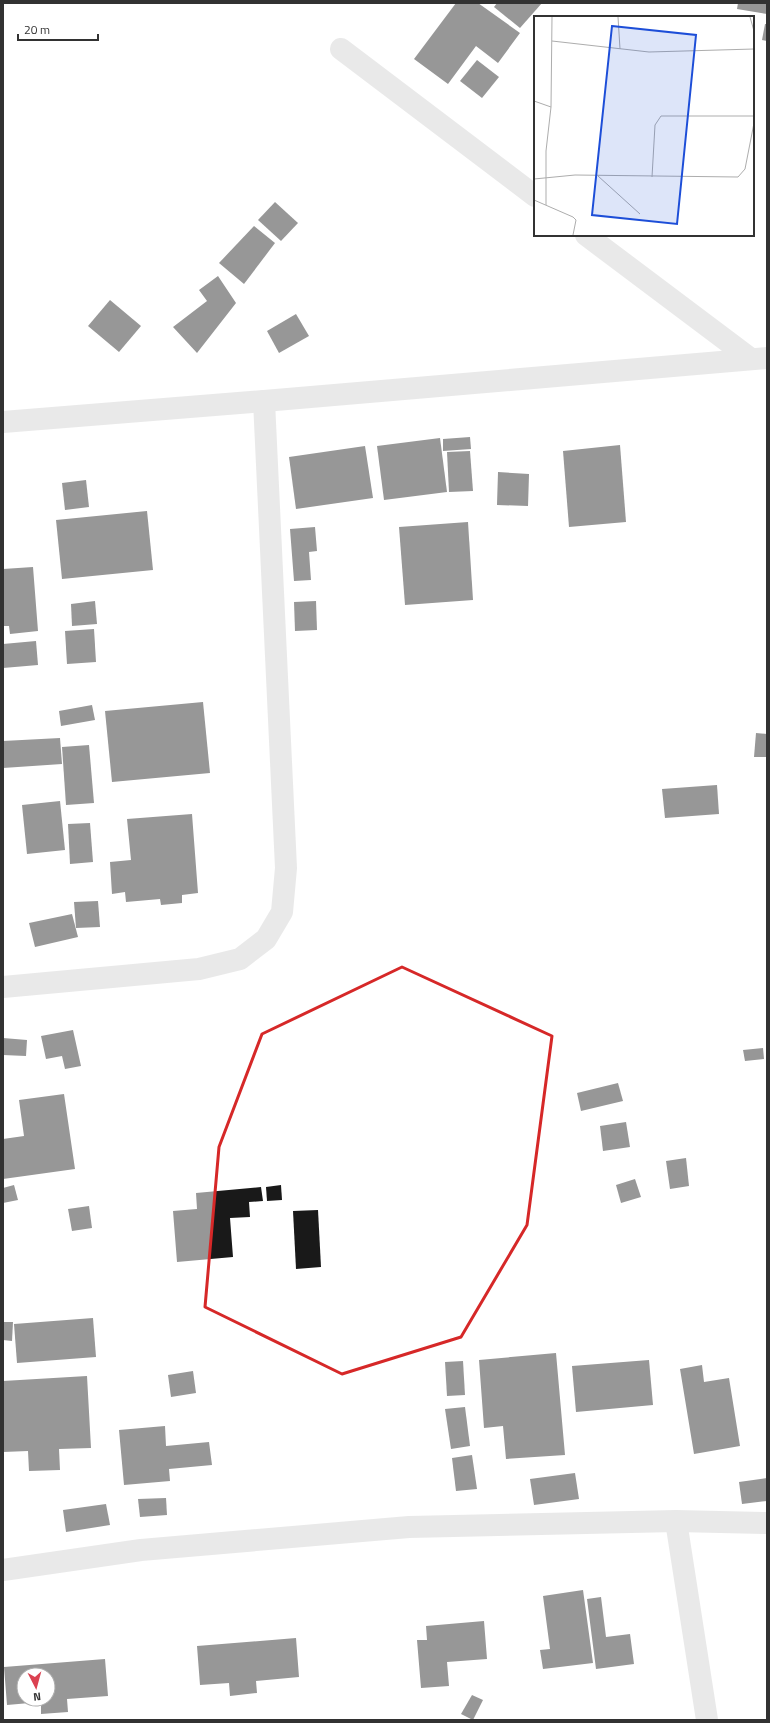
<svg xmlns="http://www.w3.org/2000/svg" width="770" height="1723" font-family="'Titillium Web',sans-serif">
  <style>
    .building { fill: #191919; fill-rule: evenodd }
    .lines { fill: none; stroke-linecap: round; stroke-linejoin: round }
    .minor { stroke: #cfcfcf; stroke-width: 22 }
    .marked { fill: none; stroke: #d62828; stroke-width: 3; stroke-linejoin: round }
    .inset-road { fill: none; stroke: #adadad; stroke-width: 1 }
    .view { fill: #1d4ed8; fill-opacity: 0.15; stroke: #1d4ed8; stroke-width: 2 }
    .inset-edge { fill: none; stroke: #323232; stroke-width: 2 }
  </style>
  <rect width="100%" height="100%" fill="#fff"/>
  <g class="building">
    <path d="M456,3h22l42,30 -22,30 -22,-17 -28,38 -34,-25z"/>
    <path d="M497,3h45l-22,25 -26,-21z"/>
    <path d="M738,3h29v11l-30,-5z"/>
    <path d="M765,24h2v17l-5,-1z"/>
    <path d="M477,60l22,17 -17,21 -22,-17z"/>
    <path d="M275,202l23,21 -17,18 -23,-21z"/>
    <path d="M254,226l21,17 -31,41 -25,-21z"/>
    <path d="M218,276l18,27 -39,50 -24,-26 34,-26 -8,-11z"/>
    <path d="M110,300l31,26 -22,26 -31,-26z"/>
    <path d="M296,314l13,22 -30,17 -12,-22z"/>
    <path d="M470,437l1,12 -28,2v-12z"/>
    <path d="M440,438l7,54 -63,8 -7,-54z"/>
    <path d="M620,445l6,77 -57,5 -6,-76z"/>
    <path d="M365,446l8,52 -77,11 -7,-52z"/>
    <path d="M470,451l3,40 -24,1 -2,-40z"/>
    <path d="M498,472l31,2 -1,32 -31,-1z"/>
    <path d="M86,480l3,27 -24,3 -3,-27z"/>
    <path d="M147,511l6,59 -91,9 -6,-59z"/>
    <path d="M468,522l5,78 -68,5 -6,-78z"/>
    <path d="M315,527l2,24 -8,1 2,28 -17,1 -4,-52z"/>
    <path d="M33,567l5,64 -28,3 -1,-8h-6v-57z"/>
    <path d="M95,601l2,23 -25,2 -1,-22z"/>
    <path d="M316,601l1,29 -22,1 -1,-29z"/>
    <path d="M94,629l2,33 -29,2 -2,-33z"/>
    <path d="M36,641l2,24 -35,3v-24z"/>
    <path d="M203,702l7,71 -98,9 -7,-71z"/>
    <path d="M92,705l3,15 -34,6 -2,-15z"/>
    <path d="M756,733l11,1v23h-13z"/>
    <path d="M60,738l2,26 -59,4v-27z"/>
    <path d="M89,745l5,58 -28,2 -4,-58z"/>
    <path d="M717,785l2,29 -54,4 -3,-29z"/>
    <path d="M60,801l5,49 -38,4 -5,-49z"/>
    <path d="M192,814l6,79 -16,2v8l-21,2 -1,-6 -34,3 -1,-10 -13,2 -2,-32 21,-2 -4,-41z"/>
    <path d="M90,823l3,39 -23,2 -2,-40z"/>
    <path d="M98,901l2,26 -24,1 -2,-26z"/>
    <path d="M72,914l6,23 -43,10 -6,-24z"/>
    <path d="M73,1030l8,36 -16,3 -3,-13 -16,3 -5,-23z"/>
    <path d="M3,1038l24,2 -1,16 -23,-1z"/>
    <path d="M763,1048l1,11 -19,2 -2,-11z"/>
    <path d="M618,1083l5,18 -42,10 -4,-18z"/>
    <path d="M64,1094l11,75 -72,10v-40l21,-3 -5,-36z"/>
    <path d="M626,1122l4,25 -27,4 -3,-25z"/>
    <path d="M686,1158l3,28 -19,3 -4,-28z"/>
    <path d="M635,1179l6,18 -20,6 -5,-18z"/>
    <path d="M14,1185l4,15 -15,3v-15z"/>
    <path d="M281,1185l1,15 -15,1 -1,-14z"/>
    <path d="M261,1187l2,14 -14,1 1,15 -20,1 3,39 -56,5 -4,-51 24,-2 -1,-16z"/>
    <path d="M89,1206l3,22 -20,3 -4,-22z"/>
    <path d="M318,1210l3,57 -25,2 -3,-58z"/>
    <path d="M93,1318l3,39 -79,6 -3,-39z"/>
    <path d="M3,1322h10l-1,19 -9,-1z"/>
    <path d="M556,1353l9,102 -59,4 -3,-33 -19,2 -5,-68z"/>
    <path d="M649,1360l4,45 -77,7 -4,-46z"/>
    <path d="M463,1361l2,34 -18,1 -2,-34z"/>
    <path d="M702,1365l2,17 25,-4 11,68 -46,8 -14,-85z"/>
    <path d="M193,1371l3,22 -25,4 -3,-22z"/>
    <path d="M87,1376l4,72 -32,1 1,21 -31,1 -1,-20 -25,1v-71z"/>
    <path d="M465,1407l5,39 -19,3 -6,-40z"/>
    <path d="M165,1426l1,20 43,-4 3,23 -43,4 1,12 -46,4 -5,-55z"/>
    <path d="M472,1455l5,34 -21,2 -4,-33z"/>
    <path d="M575,1473l4,26 -45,6 -4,-26z"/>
    <path d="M767,1478v23l-25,3 -3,-22z"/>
    <path d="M166,1498l1,17 -27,2 -2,-18z"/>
    <path d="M106,1504l4,21 -44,7 -3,-22z"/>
    <path d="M583,1590l10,73 -50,6 -3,-19 10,-1 -7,-53z"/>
    <path d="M601,1597l5,40 24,-3 4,30 -38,5 -9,-70z"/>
    <path d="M484,1621l3,38 -40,3 2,24 -28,2 -4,-48h10l-1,-14z"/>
    <path d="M296,1638l3,39 -43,4 1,12 -27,3 -1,-13 -29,2 -3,-39z"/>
    <path d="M105,1659l3,37 -41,3 1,13 -27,2v-12l-34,3 -3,-38zM24,1675h24v24h-24z"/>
    <path d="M472,1695l11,5 -10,20 -12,-6z"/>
  </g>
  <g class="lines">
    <g class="minor">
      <path d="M341,49l194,147"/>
      <path d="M586,235l165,124"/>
      <path d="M3,422l261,-21 503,-43"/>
      <path d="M3,987l196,-18 41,-10 26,-20 16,-27 4,-44 -22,-467"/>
      <path d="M676,1521l31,199"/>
      <path d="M3,1570l138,-20 268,-23 267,-6 91,2"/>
    </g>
  </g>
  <path d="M0 0H770V1723H0ZM402,967l150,69 -25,189 -66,112 -119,37 -137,-67 14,-160 43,-113z" fill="#fff" fill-opacity=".55" fill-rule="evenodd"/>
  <path class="marked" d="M402,967l150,69 -25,189 -66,112 -119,37 -137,-67 14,-160 43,-113z"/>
  <g transform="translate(534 16)">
    <rect width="220" height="220" fill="#fff"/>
    <path class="inset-road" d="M84,1l2,32M216,1l4,14M18,25l97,11 105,-3M0,85l17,6M64,160l42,38M118,161l3,-52 6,-9h93M0,163l41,-4 163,2 7,-8 9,-46M0,184l39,17 3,3 -3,15M12,189v-54l5,-44 1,-90"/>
    <path class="view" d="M78,10l84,9 -19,189 -85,-9z"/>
    <rect width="220" height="220" class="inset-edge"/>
  </g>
  <rect width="770" height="1723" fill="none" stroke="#323232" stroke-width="8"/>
  <g transform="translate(36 1687) rotate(174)"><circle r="19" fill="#ffffff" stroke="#adadad"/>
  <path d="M0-3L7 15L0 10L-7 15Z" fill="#db4151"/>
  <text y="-6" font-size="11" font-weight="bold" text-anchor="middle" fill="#323232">N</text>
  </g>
  <path d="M18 34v6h80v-6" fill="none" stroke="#323232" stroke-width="2"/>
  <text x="24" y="34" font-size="12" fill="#323232" stroke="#ffffff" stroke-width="3" paint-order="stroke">20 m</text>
</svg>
